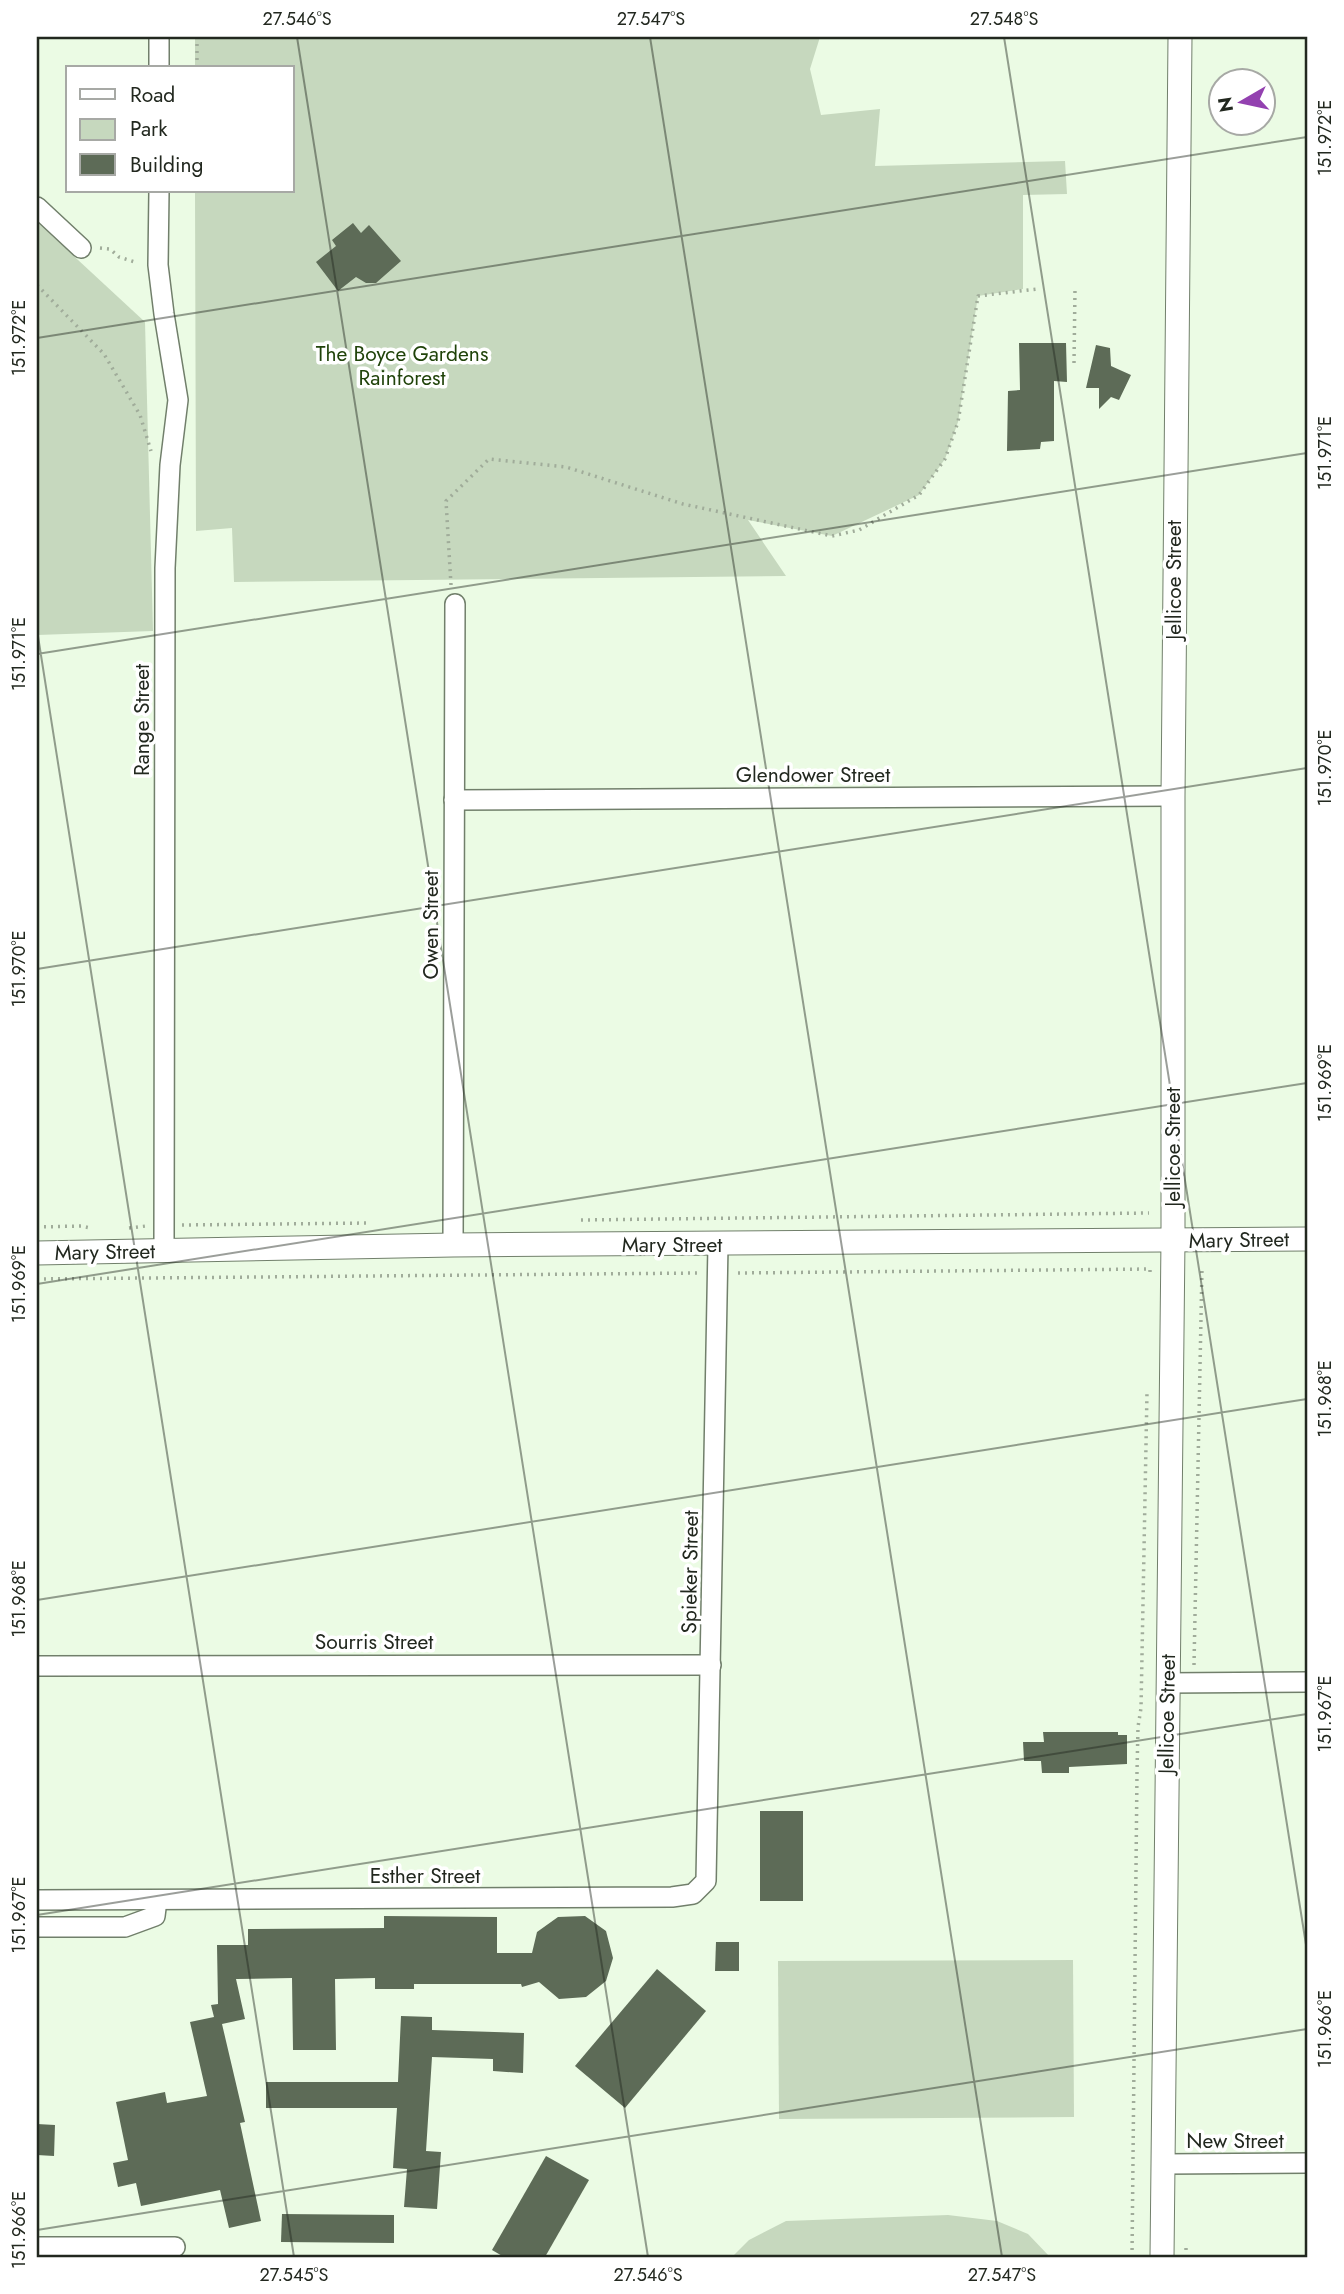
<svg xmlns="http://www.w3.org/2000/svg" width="1344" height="2294" font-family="Jost,sans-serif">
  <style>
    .green { fill: #c6d8be }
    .building { fill: #5d6b57 }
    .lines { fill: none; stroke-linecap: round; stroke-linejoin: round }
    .minor-casing { stroke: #717f6b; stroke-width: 22 }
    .tertiary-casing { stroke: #717f6b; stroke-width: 25 }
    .path { stroke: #a0ac9a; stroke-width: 3.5; stroke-dasharray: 2 5; stroke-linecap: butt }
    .minor { stroke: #fff; stroke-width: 19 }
    .tertiary { stroke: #fff; stroke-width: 23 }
    .ticks { fill: none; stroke: #22281f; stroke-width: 2; stroke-opacity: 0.45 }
    .labels { text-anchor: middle; stroke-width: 7; stroke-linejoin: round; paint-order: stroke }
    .park-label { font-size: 21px; fill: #20430a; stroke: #fff }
    .street-label { font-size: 21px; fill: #22281f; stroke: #fff }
    .neatline { fill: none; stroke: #22281f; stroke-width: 2.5 }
    .ticks-label { font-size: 18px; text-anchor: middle; fill: #22281f }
  </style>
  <rect width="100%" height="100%" fill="#ebfbe4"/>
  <g class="green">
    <path d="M195,37h625l-10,32 11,46 59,-6 -5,57 190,-5 2,33 -44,1v94l-45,7 -20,126 -13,37 -26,36 -87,41 -84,-16 38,56 -552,6 -2,-54 -36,3 -1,-340h97v-123h-97z"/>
    <path d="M37,222l108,100 8,309 -116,4z"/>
    <path d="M1073,1960l1,157 -295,2 -1,-158z"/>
    <path d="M948,2215l49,6 31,13 22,23h-318l17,-17 37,-19z"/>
  </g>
  <g class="building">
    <path d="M353,223l8,10 8,-8 32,36 -25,22h-10l-10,-6 -18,14 -22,-29 20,-16 -4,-6z"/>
    <path d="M1019,343h47l1,39 -13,-1v60l-13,1 -1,7 -33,2 1,-60 12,-1z"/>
    <path d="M1096,345l14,3 1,18 20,9 -12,25 -8,-3 -12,12v-21h-13z"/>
    <path d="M1043,1732h75v3h9v29l-58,3v6h-27l-1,-12h-17l-1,-19h21z"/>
    <rect x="760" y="1811" width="43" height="90"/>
    <path d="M384,1916l113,1v36h35l5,-21 21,-15 27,-1 21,15 7,27 -7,23 -20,16 -27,2 -20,-17 -17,5 -1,-3h-107v5h-39v-11l-40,1 1,71h-43l-1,-72 -56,1 9,40 -23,5 23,98 -5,1 21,98 -32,7 -9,-38 -79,16 -5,-23 -18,4 -5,-24 15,-3 -12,-58 49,-10 2,11 40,-7 -17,-74 24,-5 -3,-12 7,-1 -1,-59h31v-16l136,-1z"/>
    <path d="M716,1942h23v29h-24z"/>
    <path d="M657,1969l49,42 -81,97 -50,-42z"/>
    <path d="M401,2016l31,1v13l92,3 -1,40 -30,-2v-12l-61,-2 -6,94 15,1 -4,57 -33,-2 3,-38 -14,-1 4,-60h-131v-26h132z"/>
    <path d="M37,2124l18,1 -1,31 -17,-1z"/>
    <path d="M546,2156l43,24 -44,77h-41l-12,-7z"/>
    <path d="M282,2214l112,1v28l-113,-1z"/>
  </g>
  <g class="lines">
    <defs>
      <g id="minor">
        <path d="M159,68v-31"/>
        <path d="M159,191l-1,74 6,49 14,86 -8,65 -5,103 -1,683"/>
        <path d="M37,207l44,41"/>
        <path d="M454,800l719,-4"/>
        <path d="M453,1245l2,-641"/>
        <path d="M37,1666l674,-1"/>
        <path d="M1167,1683l140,-1"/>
        <path d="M37,1900l635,-3 21,-3 13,-13 12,-636"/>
        <path d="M37,1927h88l30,-11 2,-16"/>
        <path d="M1164,2164l143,-1"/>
        <path d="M37,2247h138"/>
      </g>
      <g id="tertiary">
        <path d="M37,1253l416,-8 854,-6"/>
        <path d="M1162,2257l11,-1017v-444l7,-759"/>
      </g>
    </defs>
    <use href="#minor" class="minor-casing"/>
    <use href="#tertiary" class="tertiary-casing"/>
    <g class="path">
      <path d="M197,37v31"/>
      <path d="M292,96l4,-1"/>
      <path d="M100,248l10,1 9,8 19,6"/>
      <path d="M37,285l67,69 36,61 11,36"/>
      <path d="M1074,363l1,-74"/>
      <path d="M451,585l-5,-84 43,-42 77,8 117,37 149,32 27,-6 60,-35 26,-36 13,-37 20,-126 59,-7"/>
      <path d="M581,1220l568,-7"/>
      <path d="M182,1225l188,-2"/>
      <path d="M37,1227l44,-1 9,2"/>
      <path d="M129,1228l17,-2"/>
      <path d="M738,1273l412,-4v3"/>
      <path d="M37,1279l661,-6"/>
      <path d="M1194,1665l8,-397"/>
      <path d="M1132,2257l5,-485 1,-45 3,-19 6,-316"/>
      <path d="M1186,2257v-12"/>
    </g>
    <use href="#minor" class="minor"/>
    <use href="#tertiary" class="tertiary"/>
  </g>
  <path class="ticks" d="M297,37l351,2220M650,37l352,2220M1004,37l303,1914M37,338l1270,-201M37,630l257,1627M37,654l1270,-201M37,969l1270,-201M37,1284l1270,-201M37,1600l1270,-201M37,1915l1270,-201M37,2230l1270,-201"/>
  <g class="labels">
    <g class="park-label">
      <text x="402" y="361">The Boyce Gardens<tspan x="402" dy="24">Rainforest</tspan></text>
    </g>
    <g class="street-label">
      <text transform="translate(1174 580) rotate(-90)" y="7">Jellicoe Street</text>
      <text transform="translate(142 720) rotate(-90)" y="7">Range Street</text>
      <text x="813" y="782">Glendower Street</text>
      <text transform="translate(431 925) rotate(-90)" y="7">Owen Street</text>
      <text transform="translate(1173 1147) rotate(-90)" y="7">Jellicoe Street</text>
      <text transform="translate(1239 1240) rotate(-1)" y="7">Mary Street</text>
      <text x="672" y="1252">Mary Street</text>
      <text transform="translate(105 1252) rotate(-1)" y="7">Mary Street</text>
      <text transform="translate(690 1572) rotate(-89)" y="7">Spieker Street</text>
      <text x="374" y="1649">Sourris Street</text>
      <text transform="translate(1167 1714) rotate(-89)" y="7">Jellicoe Street</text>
      <text x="425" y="1883">Esther Street</text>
      <text x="1235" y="2148">New Street</text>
    </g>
  </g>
  <rect width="1344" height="2294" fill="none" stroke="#ffffff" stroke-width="77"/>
  <rect x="66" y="66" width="228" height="126" fill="#ffffff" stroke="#a7a9a5" stroke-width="2"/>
  <rect x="80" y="89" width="35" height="10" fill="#ffffff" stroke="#a7a9a5" stroke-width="2"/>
  <text x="130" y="102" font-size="21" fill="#22281f">Road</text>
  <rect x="80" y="119" width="35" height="21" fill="#c6d8be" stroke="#a7a9a5" stroke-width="2"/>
  <text x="130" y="136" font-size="21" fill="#22281f">Park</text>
  <rect x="80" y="154" width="35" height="21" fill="#5d6b57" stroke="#a7a9a5" stroke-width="2"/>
  <text x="130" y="172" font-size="21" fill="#22281f">Building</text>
  <g transform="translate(1242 102) rotate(261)"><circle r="33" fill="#ffffff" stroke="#a7a9a5" stroke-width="2"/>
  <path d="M0-5L12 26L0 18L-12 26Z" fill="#9341b0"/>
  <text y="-10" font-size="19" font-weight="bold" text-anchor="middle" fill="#22281f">N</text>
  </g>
  <rect x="38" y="38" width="1268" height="2218" class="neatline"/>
  <g class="ticks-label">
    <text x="297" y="25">27.546°S</text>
    <text x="651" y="25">27.547°S</text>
    <text x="1004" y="25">27.548°S</text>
    <text transform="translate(1325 138) rotate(-90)" y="6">151.972°E</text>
    <text transform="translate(19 338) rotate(-90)" y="6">151.972°E</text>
    <text transform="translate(1325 453) rotate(-90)" y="6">151.971°E</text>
    <text transform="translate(19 654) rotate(-90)" y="6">151.971°E</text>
    <text transform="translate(1325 768) rotate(-90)" y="6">151.970°E</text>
    <text transform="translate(19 969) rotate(-90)" y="6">151.970°E</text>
    <text transform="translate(1325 1083) rotate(-90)" y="6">151.969°E</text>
    <text transform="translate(19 1284) rotate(-90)" y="6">151.969°E</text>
    <text transform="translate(1325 1399) rotate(-90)" y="6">151.968°E</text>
    <text transform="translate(19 1599) rotate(-90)" y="6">151.968°E</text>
    <text transform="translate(1325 1714) rotate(-90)" y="6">151.967°E</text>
    <text transform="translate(19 1915) rotate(-90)" y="6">151.967°E</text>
    <text transform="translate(1325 2029) rotate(-90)" y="6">151.966°E</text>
    <text transform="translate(19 2230) rotate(-90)" y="6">151.966°E</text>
    <text x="294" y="2281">27.545°S</text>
    <text x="648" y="2281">27.546°S</text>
    <text x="1002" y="2281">27.547°S</text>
  </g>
</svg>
